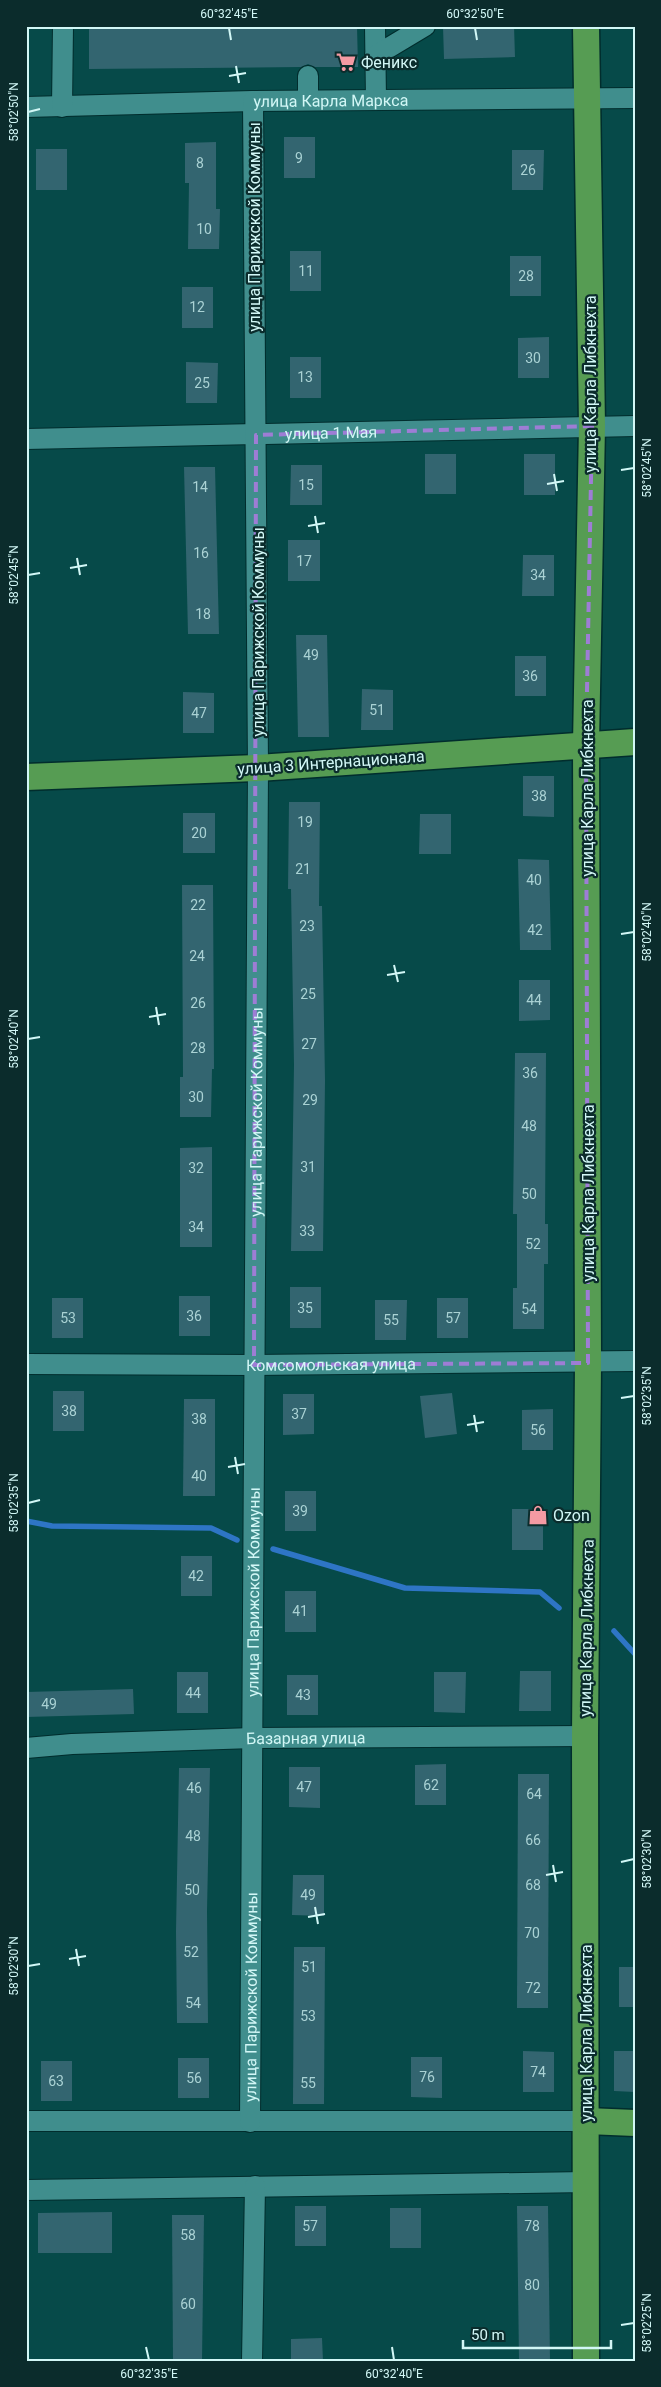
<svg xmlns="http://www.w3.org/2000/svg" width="661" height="2387" font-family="Roboto,sans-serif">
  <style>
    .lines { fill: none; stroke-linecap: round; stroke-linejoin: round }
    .stream { stroke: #2e75c5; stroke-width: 5.5 }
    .building { fill: #336570 }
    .minor-casing { stroke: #012d2d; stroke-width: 22 }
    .major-casing { stroke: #012d2d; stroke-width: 29 }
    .minor { stroke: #408e8d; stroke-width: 20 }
    .major { stroke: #569c53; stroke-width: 26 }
    .marked { fill: none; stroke: #9e7dd5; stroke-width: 4; stroke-dasharray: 10 6; stroke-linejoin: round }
    .ticks { fill: none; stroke: #d2f7f6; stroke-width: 2 }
    .labels { text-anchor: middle; stroke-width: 4.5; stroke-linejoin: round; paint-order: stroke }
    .number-label { font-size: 14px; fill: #aad2d4 }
    .poi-label { font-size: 16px; fill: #d2f7f6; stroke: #0b2c2c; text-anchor: start }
    .street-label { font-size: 16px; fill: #d2f7f6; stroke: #0b2c2c }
    .neatline { fill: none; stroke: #d2f7f6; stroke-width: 2 }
    .ticks-label { font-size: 12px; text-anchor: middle; fill: #d2f7f6 }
  </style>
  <rect width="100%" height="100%" fill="#064a49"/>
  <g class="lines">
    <g class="stream">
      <path d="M26,1521l26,5 159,2 26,12"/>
      <path d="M273,1549l132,39 135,4 19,16"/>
      <path d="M614,1631l21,23"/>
    </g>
  </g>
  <g class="building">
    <path d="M89,26h268l1,41h-43l-7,-3 -7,3 -212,2z"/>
    <path d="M443,26h71l1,31 -71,2z"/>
    <rect x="284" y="137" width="31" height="41"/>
    <path d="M216,142v67h4l-1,40h-31l1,-66h-4v-40z"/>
    <rect x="36" y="149" width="31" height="41"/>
    <path d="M512,150h32l-1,40h-31z"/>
    <rect x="290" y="251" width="31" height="40"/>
    <rect x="510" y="256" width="31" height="40"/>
    <rect x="182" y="287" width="31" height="41"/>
    <path d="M549,337v41h-31v-40z"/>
    <rect x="290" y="357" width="31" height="41"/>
    <path d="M186,362l32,1 -1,40h-31z"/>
    <rect x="425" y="454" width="31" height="40"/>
    <rect x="524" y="454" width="31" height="41"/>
    <path d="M291,465h31v40h-32z"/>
    <path d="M184,467h31l4,167h-31z"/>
    <rect x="288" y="540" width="32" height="41"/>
    <path d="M523,555h31v41h-32z"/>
    <path d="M296,635h31l2,102h-31z"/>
    <rect x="515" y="656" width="31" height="40"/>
    <path d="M362,689l31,1v40h-32z"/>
    <path d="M183,692l31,1v40h-31z"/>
    <path d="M523,776h31v41l-31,-1z"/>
    <path d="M289,802h31l-1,104h3l3,174 -2,171h-32l3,-186 -3,-176h-3z"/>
    <rect x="183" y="813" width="32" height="40"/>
    <path d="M420,814h31v40h-32z"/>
    <path d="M518,859l31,1 2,90h-31z"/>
    <path d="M182,885h31l1,184h-2l-1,48h-31v-40h3z"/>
    <path d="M519,980h31v40l-31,1z"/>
    <path d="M515,1053h31l-1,171h3v40h-4v65h-31v-41h4v-74h-4z"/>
    <path d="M212,1147v100h-32v-99z"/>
    <rect x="290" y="1287" width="31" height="41"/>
    <rect x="179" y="1296" width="31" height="40"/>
    <rect x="52" y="1298" width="31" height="40"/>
    <rect x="437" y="1298" width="31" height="40"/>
    <path d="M375,1300h32l-1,40h-31z"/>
    <rect x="53" y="1391" width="31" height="40"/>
    <path d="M452,1393l5,41 -32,4 -5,-42z"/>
    <path d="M283,1394h31v40l-31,1z"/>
    <path d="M184,1399h31v97h-32z"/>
    <path d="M553,1409v41h-31v-40z"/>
    <rect x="285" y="1491" width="31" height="40"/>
    <rect x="512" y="1509" width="31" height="41"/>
    <rect x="181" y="1556" width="31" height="40"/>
    <rect x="285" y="1591" width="31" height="41"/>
    <path d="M520,1671h31v40h-32z"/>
    <rect x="177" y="1672" width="31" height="41"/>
    <path d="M434,1672h32l-1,41 -31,-1z"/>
    <rect x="287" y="1675" width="31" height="40"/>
    <path d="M133,1689l1,25 -108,3v-25z"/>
    <path d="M446,1764v41h-31v-40z"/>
    <path d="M289,1767h31v41l-31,-1z"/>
    <path d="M179,1768h31l-3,143 1,112h-31l-1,-91z"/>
    <path d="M518,1774h31l-1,234h-31z"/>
    <path d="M293,1875h31v41l-32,-1z"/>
    <path d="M294,1947h31l-1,157h-31z"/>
    <rect x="619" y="1967" width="16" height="40"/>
    <path d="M523,2051l31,1v40h-31z"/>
    <path d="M614,2051h21v41l-21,-1z"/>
    <path d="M411,2057h31v41l-31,-1z"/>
    <rect x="178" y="2058" width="31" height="40"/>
    <rect x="41" y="2061" width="31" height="40"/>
    <rect x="295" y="2206" width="31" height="40"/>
    <path d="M517,2206h31l2,155h-31z"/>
    <rect x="390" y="2208" width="31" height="40"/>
    <path d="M112,2212v41h-74v-40z"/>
    <path d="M172,2215h32l-2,146h-29z"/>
    <path d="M322,2338l1,23h-32v-22z"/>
  </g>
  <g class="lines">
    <defs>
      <g id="minor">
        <path d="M375,26l1,74"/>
        <path d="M375,56l50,-30"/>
        <path d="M308,100v-24"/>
        <path id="s1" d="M26,107l227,-6 382,-3"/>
        <path d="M62,107l1,-81"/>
        <path id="s2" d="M26,439l609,-13"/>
        <path id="s3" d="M26,1364l228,1 381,-4"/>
        <path id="s4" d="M26,1748l46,-4 181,-6 332,-2"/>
        <path d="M26,2121h561"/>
        <path id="s5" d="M250,2122l8,-1354 -5,-667"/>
        <path d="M26,2190l561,-8"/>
        <path d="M252,2361l3,-175"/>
      </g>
      <g id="major">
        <path d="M586,26l6,400 -6,318 2,619 -3,373 1,625"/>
        <path d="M26,777l232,-9 377,-26"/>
        <path d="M587,2121l48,2"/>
      </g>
    </defs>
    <use href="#minor" class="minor-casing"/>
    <use href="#major" class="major-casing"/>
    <use href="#minor" class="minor"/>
    <use href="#major" class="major"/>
  </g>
  <path class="marked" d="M592,426l-6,318 2,619 -334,2 2,-930z"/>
  <path class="ticks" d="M229,28l2,12M475,28l2,12M236,66l3,17M229,76l17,-3M28,112l12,-3M621,470l13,-2M554,474l3,17M547,484l17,-3M315,516l3,17M308,526l17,-3M77,558l3,17M70,568l17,-3M28,575l12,-2M621,934l13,-2M394,965l4,17M387,975l18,-3M156,1007l3,18M149,1017l17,-3M28,1039l12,-2M621,1398l13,-2M474,1415l3,17M467,1425l17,-3M235,1457l3,17M228,1467l17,-3M28,1503l12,-3M621,1862l13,-3M553,1865l3,17M546,1875l17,-3M315,1907l3,17M308,1917l17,-3M76,1949l3,17M69,1959l17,-3M28,1966l12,-2M621,2325l13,-2M146,2347l3,13M392,2347l2,13"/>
  <defs>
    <symbol id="supermarket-bare" viewBox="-9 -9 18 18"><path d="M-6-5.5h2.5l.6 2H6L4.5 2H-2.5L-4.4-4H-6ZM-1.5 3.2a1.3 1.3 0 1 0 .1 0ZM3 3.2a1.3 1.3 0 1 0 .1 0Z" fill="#f49aa3" stroke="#0b2c2c" stroke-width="2.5" paint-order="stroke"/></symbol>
    <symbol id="shop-bare" viewBox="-9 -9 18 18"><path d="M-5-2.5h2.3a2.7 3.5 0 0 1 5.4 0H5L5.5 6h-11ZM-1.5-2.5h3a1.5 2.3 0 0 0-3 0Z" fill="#f49aa3" stroke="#0b2c2c" stroke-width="2.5" paint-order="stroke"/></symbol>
  </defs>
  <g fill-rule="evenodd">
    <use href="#supermarket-bare" x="332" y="48" width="28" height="28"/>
    <use href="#shop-bare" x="524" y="1501" width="28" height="28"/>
  </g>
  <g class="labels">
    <g class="number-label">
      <text x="299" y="163">9</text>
      <text x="200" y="168">8</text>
      <text x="528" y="175">26</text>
      <text x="204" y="234">10</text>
      <text x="306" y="276">11</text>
      <text x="526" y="281">28</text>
      <text x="197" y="312">12</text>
      <text x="533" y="363">30</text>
      <text x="305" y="382">13</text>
      <text x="202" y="388">25</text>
      <text x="306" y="490">15</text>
      <text x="200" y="492">14</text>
      <text x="201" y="558">16</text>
      <text x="304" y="566">17</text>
      <text x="538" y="580">34</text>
      <text x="203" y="619">18</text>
      <text x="311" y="660">49</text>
      <text x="530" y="681">36</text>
      <text x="377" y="715">51</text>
      <text x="199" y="718">47</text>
      <text x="539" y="801">38</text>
      <text x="305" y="827">19</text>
      <text x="199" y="838">20</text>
      <text x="303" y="874">21</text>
      <text x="534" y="885">40</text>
      <text x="198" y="910">22</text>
      <text x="307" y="931">23</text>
      <text x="535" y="935">42</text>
      <text x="197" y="961">24</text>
      <text x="308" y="999">25</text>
      <text x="534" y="1005">44</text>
      <text x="198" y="1008">26</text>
      <text x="309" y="1049">27</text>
      <text x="198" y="1053">28</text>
      <text x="530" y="1078">36</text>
      <text x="196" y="1102">30</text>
      <text x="310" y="1105">29</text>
      <text x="529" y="1131">48</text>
      <text x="308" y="1172">31</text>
      <text x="196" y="1173">32</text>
      <text x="529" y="1199">50</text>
      <text x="196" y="1232">34</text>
      <text x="307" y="1236">33</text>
      <text x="533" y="1249">52</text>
      <text x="305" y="1313">35</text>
      <text x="529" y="1314">54</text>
      <text x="194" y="1321">36</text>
      <text x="68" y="1323">53</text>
      <text x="453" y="1323">57</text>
      <text x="391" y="1325">55</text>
      <text x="69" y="1416">38</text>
      <text x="299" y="1419">37</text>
      <text x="199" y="1424">38</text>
      <text x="538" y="1435">56</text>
      <text x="199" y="1481">40</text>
      <text x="300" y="1516">39</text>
      <text x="196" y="1581">42</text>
      <text x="300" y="1616">41</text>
      <text x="193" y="1698">44</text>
      <text x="303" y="1700">43</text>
      <text x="49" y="1709">49</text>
      <text x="431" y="1790">62</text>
      <text x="304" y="1792">47</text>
      <text x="194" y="1793">46</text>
      <text x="534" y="1799">64</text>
      <text x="193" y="1841">48</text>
      <text x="533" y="1845">66</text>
      <text x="533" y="1890">68</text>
      <text x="192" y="1895">50</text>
      <text x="308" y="1900">49</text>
      <text x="532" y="1938">70</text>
      <text x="191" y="1957">52</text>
      <text x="309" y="1972">51</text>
      <text x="533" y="1993">72</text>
      <text x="193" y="2008">54</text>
      <text x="308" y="2021">53</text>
      <text x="538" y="2077">74</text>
      <text x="427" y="2082">76</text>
      <text x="194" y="2083">56</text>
      <text x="56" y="2086">63</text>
      <text x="308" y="2088">55</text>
      <text x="310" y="2231">57</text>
      <text x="532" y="2231">78</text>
      <text x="188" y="2240">58</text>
      <text x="532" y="2290">80</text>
      <text x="188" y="2309">60</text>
    </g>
    <g class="poi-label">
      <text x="361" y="68">Феникс</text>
      <text x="553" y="1521">Ozon</text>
    </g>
    <g class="street-label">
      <text dy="6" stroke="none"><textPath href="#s1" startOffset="305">улица Карла Маркса</textPath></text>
      <text transform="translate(254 227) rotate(-90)" y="6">улица Парижской Коммуны</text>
      <text transform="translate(590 384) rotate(-90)" y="6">улица Карла Либкнехта</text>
      <text dy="6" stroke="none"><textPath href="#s2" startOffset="305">улица 1 Мая</textPath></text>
      <text transform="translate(258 632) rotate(-90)" y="6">улица Парижской Коммуны</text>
      <text transform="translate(331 762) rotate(-4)" y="6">улица 3 Интернационала</text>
      <text transform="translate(587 788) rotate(-90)" y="6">улица Карла Либкнехта</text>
      <text dy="6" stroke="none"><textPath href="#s5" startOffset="1010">улица Парижской Коммуны</textPath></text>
      <text transform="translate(588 1193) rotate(-90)" y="6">улица Карла Либкнехта</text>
      <text dy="6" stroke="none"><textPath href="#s3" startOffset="305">Комсомольская улица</textPath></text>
      <text dy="6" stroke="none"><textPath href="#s5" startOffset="530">улица Парижской Коммуны</textPath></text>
      <text transform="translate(586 1628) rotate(-89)" y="6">улица Карла Либкнехта</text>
      <text dy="6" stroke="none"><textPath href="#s4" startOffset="280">Базарная улица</textPath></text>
      <text dy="6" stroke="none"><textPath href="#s5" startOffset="125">улица Парижской Коммуны</textPath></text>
      <text transform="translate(586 2033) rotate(-90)" y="6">улица Карла Либкнехта</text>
    </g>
  </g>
  <rect width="661" height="2387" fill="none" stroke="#0b2c2c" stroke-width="55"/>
  <path d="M463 2340v8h148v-8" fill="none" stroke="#d2f7f6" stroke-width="2.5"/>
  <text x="471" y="2340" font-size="15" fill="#d2f7f6" stroke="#0b2c2c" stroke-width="4" paint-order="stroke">50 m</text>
  <rect x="28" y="28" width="606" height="2332" class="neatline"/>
  <g class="ticks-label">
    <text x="229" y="18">60°32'45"E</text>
    <text x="475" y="18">60°32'50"E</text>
    <text transform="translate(14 112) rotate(-90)" y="4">58°02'50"N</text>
    <text transform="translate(647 468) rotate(-90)" y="4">58°02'45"N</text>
    <text transform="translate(14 575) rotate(-90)" y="4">58°02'45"N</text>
    <text transform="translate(647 932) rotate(-90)" y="4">58°02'40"N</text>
    <text transform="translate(14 1039) rotate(-90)" y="4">58°02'40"N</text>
    <text transform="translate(647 1396) rotate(-90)" y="4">58°02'35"N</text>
    <text transform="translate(14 1503) rotate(-90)" y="4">58°02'35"N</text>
    <text transform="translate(647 1859) rotate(-90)" y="4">58°02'30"N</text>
    <text transform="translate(14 1966) rotate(-90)" y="4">58°02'30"N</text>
    <text transform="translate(647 2323) rotate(-90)" y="4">58°02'25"N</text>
    <text x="149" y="2378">60°32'35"E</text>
    <text x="394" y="2378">60°32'40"E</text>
  </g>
</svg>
